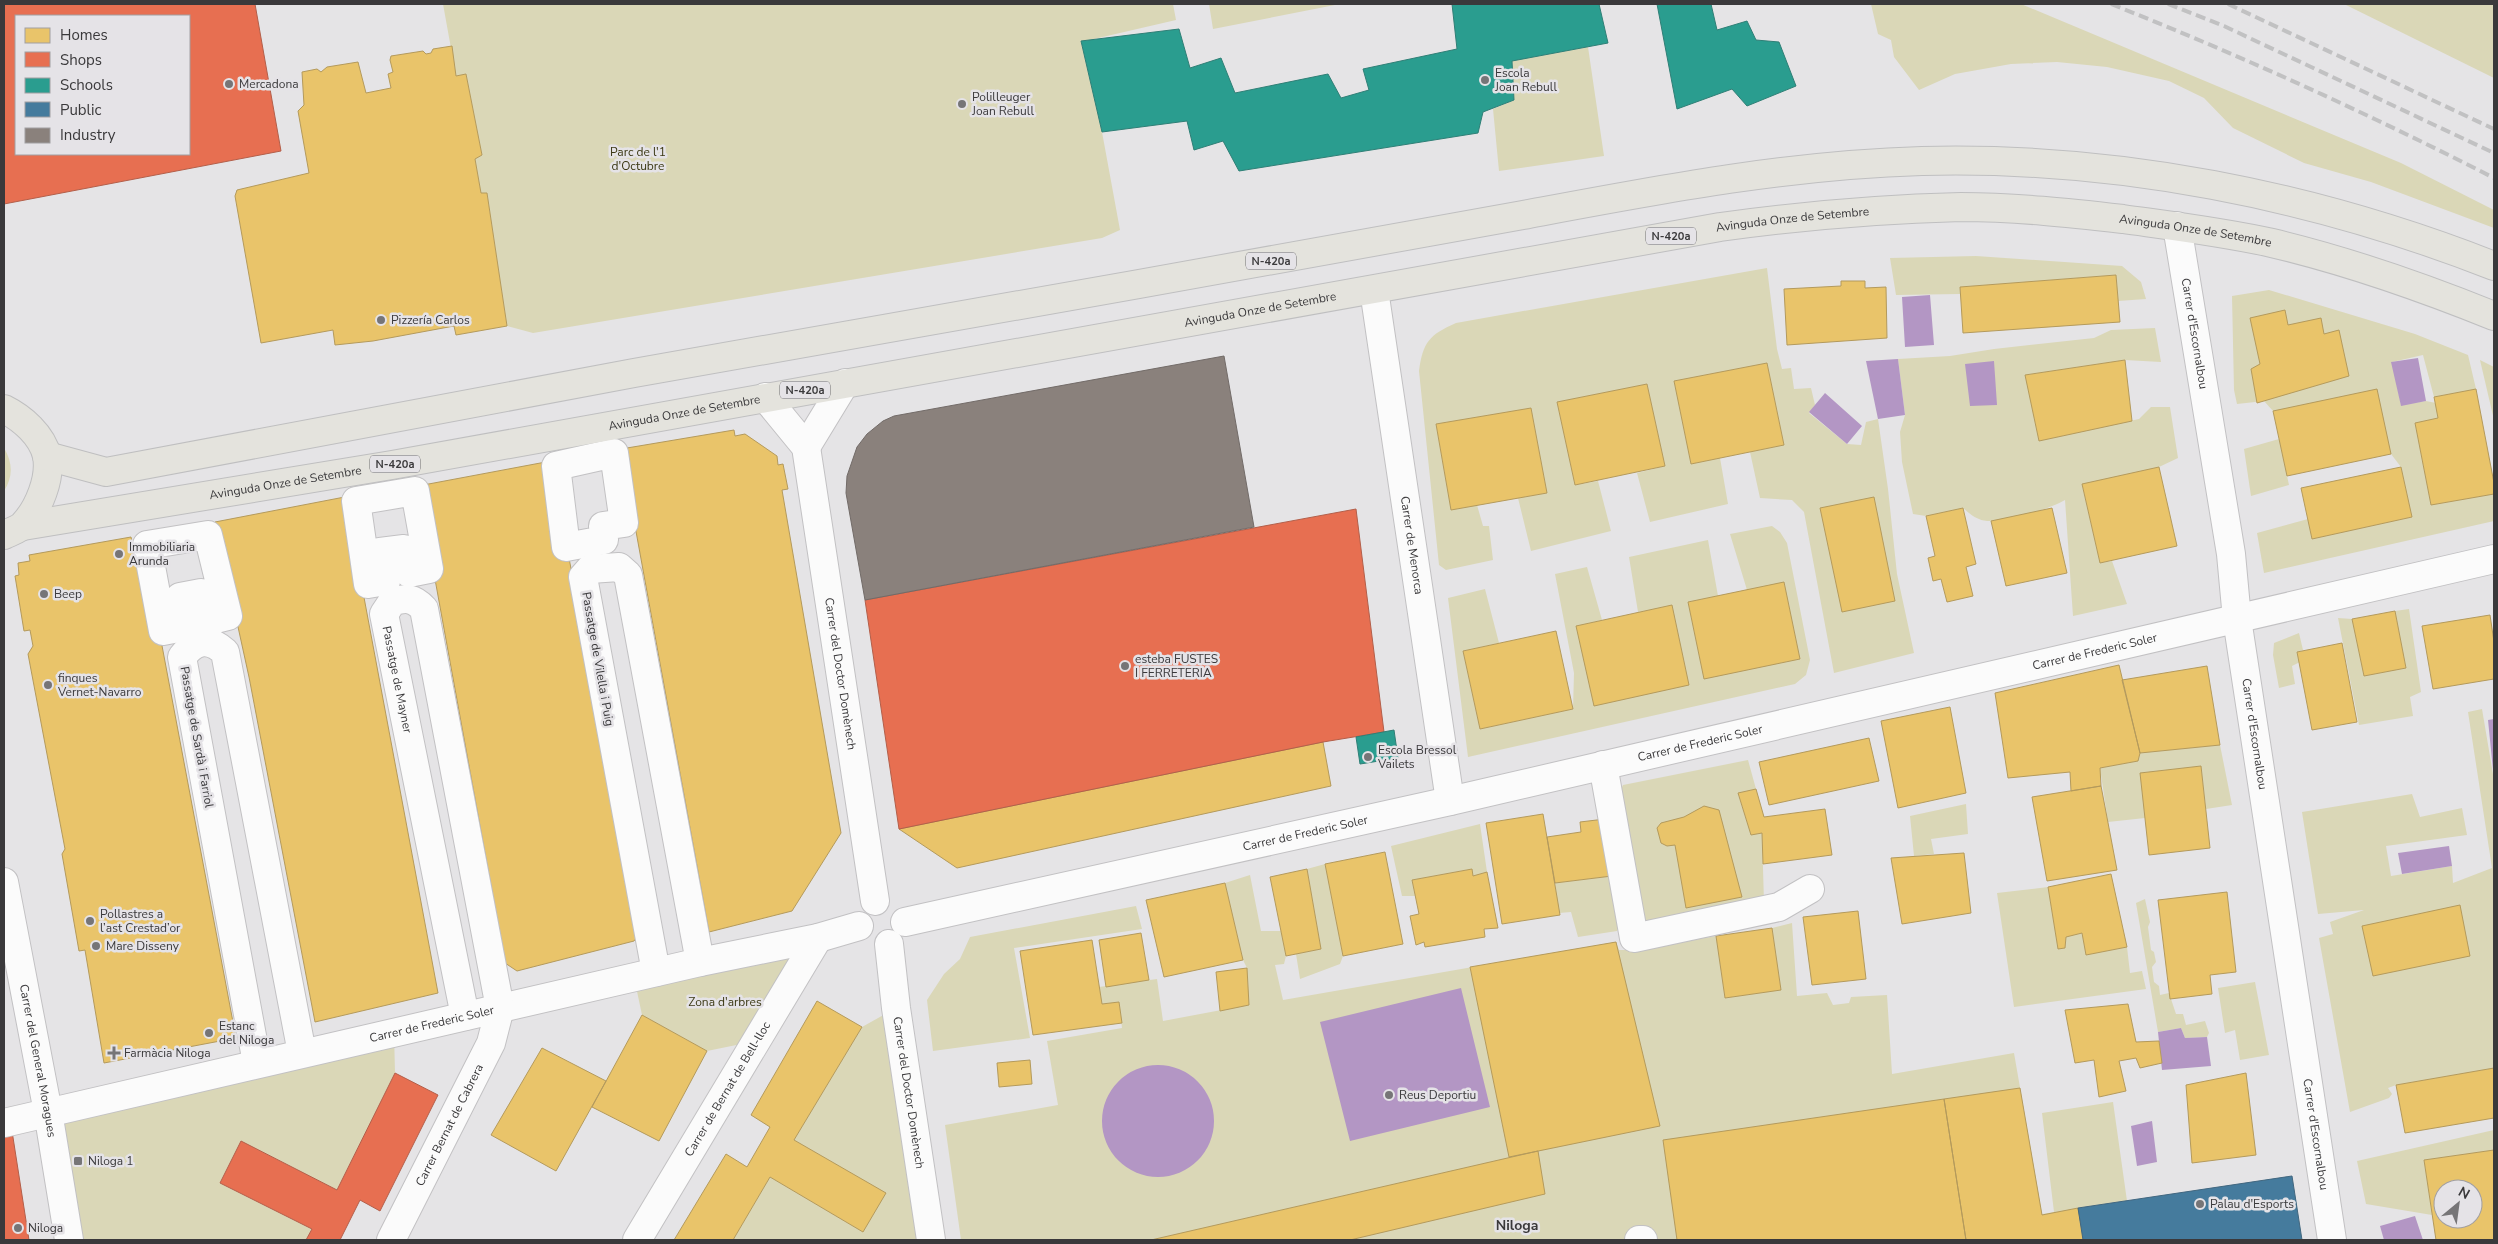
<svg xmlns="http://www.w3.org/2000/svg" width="2498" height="1244" viewBox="0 0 2498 1244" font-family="'Nunito Sans',sans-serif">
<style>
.green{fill:#dad7b7}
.water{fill:#b396c4}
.homes{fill:#e9c46a;stroke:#b49a5c;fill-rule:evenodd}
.shops{fill:#e76f51;stroke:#b35f4a;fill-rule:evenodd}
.schools{fill:#2a9d8f;stroke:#2f7f76}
.public{fill:#457b9d;stroke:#426780}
.industry{fill:#8a817c;stroke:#726b68}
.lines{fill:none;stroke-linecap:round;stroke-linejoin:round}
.minor-casing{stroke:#c2c1c3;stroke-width:30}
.major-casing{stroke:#bfbfc0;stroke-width:30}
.minor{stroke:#fbfbfb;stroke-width:28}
.major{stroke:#e4e3dd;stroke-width:28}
.rail{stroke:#c1c1c2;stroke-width:4;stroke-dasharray:10 5;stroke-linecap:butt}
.poi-dot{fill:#767577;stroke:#e5e3e7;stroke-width:2}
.labels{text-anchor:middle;stroke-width:5;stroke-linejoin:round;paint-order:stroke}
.shield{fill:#e5e3e7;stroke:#6d6c6f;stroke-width:1}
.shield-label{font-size:11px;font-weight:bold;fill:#3a393b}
.poi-label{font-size:12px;fill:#3a393b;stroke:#e5e3e7;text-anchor:start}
.park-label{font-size:12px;fill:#3b3814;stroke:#e5e3e7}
.street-label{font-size:12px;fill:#3a393b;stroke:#e5e3e7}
.neighbourhood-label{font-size:14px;font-weight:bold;fill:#3a393b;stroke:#e5e3e7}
</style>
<rect width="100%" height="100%" fill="#e5e4e6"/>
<path class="green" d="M443,4h730l3,16 -95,22 21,90 18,98 -18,8 -569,95 -26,-7 -20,-133h-6l-6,-34 7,-4 -16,-81 -10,2z
M1209,4h131l-127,25z
M1871,4h150l380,159 93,47v18l-123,-46 -67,-19 -71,-35 -29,-30 -35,-17 -62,-14 -50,-5 -46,2 -56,10 -36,16 -25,-33 -3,-17 -13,-6z
M2344,4h150v74z
M1588,47l16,109 -105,15 -6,-62 21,-9 -2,-39z
M1976,256l146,10 19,16 5,17 -28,2 -2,-26 -156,12v7l-64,1 -6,-37z
M1767,268l10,81 5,20 9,-1 3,21 17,-1 4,17 -6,8 38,31 14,1 5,-23 12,-3 10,70 9,85 17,79 -80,20 -30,-161 -12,-12 -32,-2 -10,-46 34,-7 -17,-82 -93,18 17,83 29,-6 8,46 -78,18 -13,-49 28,-7 -18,-82 -90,18 18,83 23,-4 13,50 -80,20 -13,-53 29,-5 -16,-85 -95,16 15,86 26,-5 6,21h6l4,34 -47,10 -7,-5 -20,-194c4,-29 10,-36 37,-48z
M2269,290l146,44 53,21 8,34 -42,8 -11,-42 -31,7 9,43 25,-4 10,2 2,15 -23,5 16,82 63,-11v27l-230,52 -7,-40 51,-14 4,20 100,-22 -11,-50 -10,-13 -118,-43 -9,-10 -27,3 -3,-14 -2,-94z
M2155,328l6,34 -36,-2 -99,15 13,66 100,-22 12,-12h19l8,51 -19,9 -77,18 18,78 12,-2 15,43 -54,12 -8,-116c-15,9 -70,27 -86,19 -6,-2 -11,-7 -16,-11l-37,8 -13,-2 -11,-52 -2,-30 5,-17 -7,-56 52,-3 44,-7 100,-11 17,-8z
M2480,360l14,7v53z
M2279,439l10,46 -38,11 -7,-47z
M4,448c9,15 9,29 0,43z
M1772,526l8,6 7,11 23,117 -4,15 -11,9 -327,73 -20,-159 37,-9 14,54 -36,8 17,78 93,-20 1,-36 -19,-99 32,-7 15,53 -25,6 112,59 -17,-79 -34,6 -9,-55 79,-17 10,56 -30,6 16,76 96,-19 -16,-76 -37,7 -17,-56z
M2409,609l12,83 -11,5 3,19 -54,9 -21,-107 14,1 12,57 42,-8 -11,-57z
M2299,633l4,17 -6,2 3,10 -8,4 3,18 -16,4 -6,-33 1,-12z
M2482,709l12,71v288l-98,17 -8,3 4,6 -3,4 -39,14 -31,-174 14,-4 -3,-12 34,-12 -46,4 -16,-102 110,-18 8,23 42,-9 5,27 -81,11 5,30 61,-10 1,17 39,-15 -24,-156z
M2220,745l12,60 -26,4 -5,-43 -60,7 4,45 -37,4 -8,-54 38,-7 2,-8z
M1748,760l8,29 -18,5 13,41 11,-2 2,70 -121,21 -23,-133 3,-6z
M1966,804l2,30 -37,5 3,15 -20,2 -4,-40z
M1480,824l7,48 -14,4 -2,-7 -59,11 3,16h-13l-11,-50z
M1325,864l18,92 -3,8 -40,15 -4,-25 25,-5 -14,-80z
M1250,875l11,56h20l5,25 -2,8 -9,1 8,35 333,-58 3,8h19l78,-14 9,62 56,-8 -9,-62 20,-5 5,73 30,-3 6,12 16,-2 2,-6 36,-2 5,79 122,-21 28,161 12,-2 -12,-99 71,-11 14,99 165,-25 10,64h-1341l-16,-115 113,-20 -11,-64 75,-13 -3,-26 -17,2 -3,-17 58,-8 6,42 85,-16 -1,-37 -4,-8 -18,-77z
M1612,876l7,50 -2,5 -39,6 -7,-25 -12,1 -4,-30z
M2048,887l10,62 7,-1 1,-11 16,-4 4,22 41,-8 3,26 12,-2 4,18 -132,18 -17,-114z
M2145,899l5,23 -2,5 3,23 3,2 2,10 -4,5 2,15 5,4 1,9 9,-2 7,21h7l3,11 19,-4 4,12 -2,4 -22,1 -4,-10 -23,4 -22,-129z
M1136,906l6,23 -128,19 16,90 -97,13 -6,-51 17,-26 16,-15 10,-22z
M818,938l-62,103 -49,10 -65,-36 -8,-38z
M2255,982l14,73 -29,5 -5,-30 -10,3 -7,-45z
M896,1008l35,232h-198l37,-63 93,55 22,-39 -91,-53 68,-113z
M394,1032l1,41 -58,117 -96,-48 -21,41 92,46 -6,11h-237l-21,-128z
M2494,1130v20l-70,10 8,55 -66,-11 -9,-43z"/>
<path class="water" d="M1930,295l4,50 -29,2 -3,-50z
M2418,358l8,43 -25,5 -10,-44z
M1898,359l7,56 -27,4 -12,-58z
M1994,361l3,44 -27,1 -5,-42z
M1825,393l37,33 -15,18 -38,-32z
M2494,719v61l-6,-60z
M2449,846l3,20 -50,8 -4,-21z
M1461,988l29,119 -140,34 -30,-119z
M2181,1028l4,10 22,-1 4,29 -49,4 -4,-38z
M1102 1121a56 56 0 1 1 112 0a56 56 0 1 1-112 0Z
M2152,1121l5,41 -20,4 -6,-40z
M2415,1216l8,24h-39l-4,-14z"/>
<path class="homes" d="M452,46l4,30 10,-2 16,81 -7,4 6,34h6l20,133 -51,9 -2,-9 -81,15 -38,4 -2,-15 -72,13 -26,-147 2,-6 72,-17 -11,-62 6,-6 -2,-33 15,-3 4,3 6,-5 31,-5 8,31 25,-5 -3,-14 5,-2 -3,-12 1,-4 32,-5 3,3 5,-1 2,-4z
M2116,275l4,47 -157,11 -3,-46z
M1841,281h24v7l21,-1 1,51 -100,7 -3,-56 57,-3z
M2285,310l3,15 33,-7 3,16 15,-4 10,46 -92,27 -6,-34 9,-5 -10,-46z
M2125,360l7,61 -93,20 -14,-66z
M1767,363l17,82 -93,19 -17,-83z
M1647,384l18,82 -90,19 -18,-83z
M2377,389l14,65 -104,22 -14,-65z
M2476,389l18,94v11l-63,11 -16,-82 23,-5 -4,-21z
M1531,408l16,85 -96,17 -15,-86z
M734,430l1,6 10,-2 32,22 1,9 5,-1 5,25 -6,1 59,343 -49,78 -83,21 -88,-483z
M551,461l4,94 13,-2 73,379 -7,9 -117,30 -12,-8 -87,-477z
M2159,467l18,79 -77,17 -18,-79z
M2401,467l11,50 -100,22 -11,-51z
M355,495l2,65 81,433 -123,29 -66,-345 -34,-155z
M1874,497l21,104 -53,11 -22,-104z
M1963,508l13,56 -10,3 7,29 -26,6 -6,-23 -8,2 -5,-23 7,-2 -9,-40z
M2052,508l15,65 -61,13 -15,-65z
M131,537l2,9 10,-1 93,493 -132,25 -19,-113 -6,1 -17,-97 3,-5 -37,-195 5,-8 -3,-16 -6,1 -9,-55 4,-1 -1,-12 12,-2 -1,-6z
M1784,582l16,77 -96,20 -16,-77z
M1672,605l17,80 -95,21 -18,-80z
M2395,611l11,57 -42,8 -12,-57z
M2490,615l4,27v37l-61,10 -11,-63z
M1556,631l17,78 -93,20 -17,-78z
M2342,643l15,79 -45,8 -15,-78z
M2119,665l21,88 -2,8 -38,7 1,18 -30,5 -1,-19 -62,6 -13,-85z
M2207,666l13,79 -80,8 -18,-73z
M1950,707l16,86 -68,15 -17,-87z
M1869,738l10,43 -110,24 -10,-43z
M1323,742l8,44 -374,82 -58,-39z
M2201,766l9,82 -61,7 -9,-82z
M2101,786l16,84 -70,11 -15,-84z
M1756,789l8,28 61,-8 7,46 -69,9 -1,-31 -11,2 -13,-42z
M1704,806l15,4 23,87 -56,11 -11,-63 -8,1 -6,-3 -4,-15 4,-5 23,-6z
M1543,814l17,101 -58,9 -16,-101z
M1605,819l7,57 -57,7 -8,-46 34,-5 -1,-10z
M1385,852l18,92 -60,12 -18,-92z
M1964,853l7,60 -69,11 -11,-66z
M1307,869l14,80 -35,7 -16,-79z
M1472,869l1,7 14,-4 11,56 -14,1 1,8 -60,10 -1,-5 -8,3 -6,-29 9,-2 -7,-34z
M2111,874l16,73 -41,8 -4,-22 -16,4 -1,11 -7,1 -10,-62z
M1225,883l18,77 -79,17 -18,-77z
M2227,892l9,80 -26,3 2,19 -42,5 -12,-99z
M2460,905l10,51 -97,20 -11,-50z
M1858,911l8,68 -54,6 -9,-68z
M1772,928l9,62 -56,8 -9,-62z
M1141,933l8,47 -43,7 -7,-47z
M1092,940l10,64 17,-2 3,21 -89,12 -13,-84z
M1616,942l44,184 -151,31 -39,-190z
M1247,968l2,37 -29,6 -4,-39z
M817,1001l45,26 -68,113 92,53 -23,39 -93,-55 -37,63h-59l52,-86 21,13 23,-40 -19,-12z
M2128,1004l8,38 23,-1 3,22 -22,5 -4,-10 -17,3 7,30 -27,6 -5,-37 -19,3 -10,-53z
M642,1015l65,36 -48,90 -67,-34z
M542,1048l64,33 -50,90 -65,-36z
M1030,1060l2,24 -33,3 -2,-24z
M2494,1068v50l-89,15 -9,-48z
M2246,1073l10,82 -64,8 -6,-78z
M2020,1088l22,127 36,-7 6,32h-118l-22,-141z
M1944,1099l22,141h-289l-14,-100z
M2494,1150v90h-58l-12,-80zM2443,1189h30v30h-30z
M1538,1151l7,43 -195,46h-199z"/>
<path class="shops" d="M4,4h251l26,147 -277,53zM16,16h173v138h-173z
M1356,509l28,223 -61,10 -424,87 -34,-229z
M395,1073l43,22 -58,116 -20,-11 -20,40h-34l6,-11 -92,-46 21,-42 96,49z
M12,1131l17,109h-25v-107z"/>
<path class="schools" d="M1452,4h147l9,39 -96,18 2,39 -31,12 -5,21 -239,38 -16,-30 -29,9 -7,-29 -85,11 -21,-91 98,-12 11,39 31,-10 14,35 93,-19 13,24 28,-8 -6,-21 94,-20z
M1657,4h54l6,26 30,-9 9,19 23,2 17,44 -49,20 -15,-17 -55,20z
M1394,730l4,28 -38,6 -4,-27z"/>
<path class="public" d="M2292,1176l10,64h-219l-5,-32z"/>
<path class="industry" d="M1224,356l30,171 -389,73 -19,-107 1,-17 10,-29 10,-13 16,-13 11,-5z"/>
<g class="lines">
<defs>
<g id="minor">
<path id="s1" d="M2177,226l54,328 6,65 95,621"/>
<path id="s2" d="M1374,290l76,511"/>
<path id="s3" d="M765,397l41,50 69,454"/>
<path d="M806,447l39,-64"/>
<path d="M614,453l10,70 -21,3 1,14 -38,7 -10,-81z"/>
<path d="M415,491l14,78 -20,4 -5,-24 -24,3 6,29 -18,3 -12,-83z"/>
<path d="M208,535l20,81 -20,5 -7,-28 -21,4 4,30 -21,4 -16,-86z"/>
<path d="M1603,765l31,173 145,-31 31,-18"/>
<path id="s4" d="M4,882l44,230 21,128"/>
<path id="s5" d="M905,922l545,-121 1044,-242"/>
<path id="s6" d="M889,944l7,64 35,232"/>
<path d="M656,972l-73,-395 7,-8 29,-2 9,8 72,387"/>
<path d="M257,1063l-75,-406c13,-17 26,-20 43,-5l77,401"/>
<path id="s7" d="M4,1123l696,-161 118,-24 41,-12"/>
<path id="s8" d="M391,1240l100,-197 9,-35 -76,-399c-10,-11 -18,-12 -32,-7l-8,12 81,402"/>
<path id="s9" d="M637,1240l181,-302"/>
<path d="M1639,1240h4"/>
</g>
<g id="major">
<path d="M4,409c18,9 38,26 43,47 4,22 -8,52 -23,68 -4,5 -14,8 -20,11"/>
<path d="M47,456l59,16c176,-32 352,-67 528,-99 168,-30 337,-59 505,-89 128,-22 256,-45 384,-69 134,-25 262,-50 399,-54 195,-5 391,34 572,105"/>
<path id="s10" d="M23,526l369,-61 1328,-238c80,-11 160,-18 241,-20 54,0 109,6 162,12 50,7 100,13 149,24 76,18 150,44 222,73"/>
</g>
</defs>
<use href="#minor" class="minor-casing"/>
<use href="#major" class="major-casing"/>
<use href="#minor" class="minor"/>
<use href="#major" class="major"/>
<path class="rail" d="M2111,4c131,52 258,110 383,174
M2168,4l56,22 270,127
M2228,4l266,125"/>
</g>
<g class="poi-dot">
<circle cx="1485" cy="80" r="5"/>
<circle cx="229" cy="84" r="5"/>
<circle cx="962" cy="104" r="5"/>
<circle cx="381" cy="320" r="5"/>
<circle cx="119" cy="554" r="5"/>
<circle cx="44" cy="594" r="5"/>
<circle cx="1125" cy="666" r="5"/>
<circle cx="48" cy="685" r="5"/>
<circle cx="1368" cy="757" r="5"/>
<circle cx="90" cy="921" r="5"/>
<circle cx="96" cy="946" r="5"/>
<circle cx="209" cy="1033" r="5"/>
<path d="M111.5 1045.5h5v5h5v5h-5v5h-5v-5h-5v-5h5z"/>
<circle cx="1389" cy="1095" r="5"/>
<rect x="73" y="1156" width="10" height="10" rx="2.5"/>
<circle cx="2200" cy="1204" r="5"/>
<circle cx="18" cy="1228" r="5"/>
</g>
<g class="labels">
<g class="shield">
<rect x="1646" y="227.5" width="50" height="17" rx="4"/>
<rect x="1246" y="252.5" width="50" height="17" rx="4"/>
<rect x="780" y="381.5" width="50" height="17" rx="4"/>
<rect x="370" y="455.5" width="50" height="17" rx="4"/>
</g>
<g class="shield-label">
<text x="1671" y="240">N-420a</text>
<text x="1271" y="265">N-420a</text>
<text x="805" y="394">N-420a</text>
<text x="395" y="468">N-420a</text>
</g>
<g class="poi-label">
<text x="1495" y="77">Escola<tspan x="1495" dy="14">Joan Rebull</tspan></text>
<text x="239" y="88">Mercadona</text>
<text x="972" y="101">Polilleuger<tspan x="972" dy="14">Joan Rebull</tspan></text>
<text x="391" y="324">Pizzería Carlos</text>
<text x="129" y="551">Immobiliaria<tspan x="129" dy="14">Arunda</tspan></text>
<text x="54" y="598">Beep</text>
<text x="1135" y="663">esteba FUSTES<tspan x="1135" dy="14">I FERRETERIA</tspan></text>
<text x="58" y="682">finques<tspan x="58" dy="14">Vernet-Navarro</tspan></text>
<text x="1378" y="754">Escola Bressol<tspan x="1378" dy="14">Vailets</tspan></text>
<text x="100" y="918">Pollastres a<tspan x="100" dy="14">l’ast Crestad’or</tspan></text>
<text x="106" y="950">Mare Disseny</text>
<text x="219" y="1030">Estanc<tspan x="219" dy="14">del Niloga</tspan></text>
<text x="124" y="1057">Farmàcia Niloga</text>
<text x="1399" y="1099">Reus Deportiu</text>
<text x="88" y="1165">Niloga 1</text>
<text x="2210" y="1208">Palau d'Esports</text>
<text x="28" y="1232">Niloga</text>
</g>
<g class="park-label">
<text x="638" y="156">Parc de l'1<tspan x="638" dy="14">d'Octubre</tspan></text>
<text x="725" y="1006">Zona d'arbres</text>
</g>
<g class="street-label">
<text dy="4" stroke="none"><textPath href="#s10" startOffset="1796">Avinguda Onze de Setembre</textPath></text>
<text dy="4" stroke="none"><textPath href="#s10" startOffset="2201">Avinguda Onze de Setembre</textPath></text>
<text dy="4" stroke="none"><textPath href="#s10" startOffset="1256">Avinguda Onze de Setembre</textPath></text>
<text dy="4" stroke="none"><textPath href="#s1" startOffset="109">Carrer d'Escornalbou</textPath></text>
<text dy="4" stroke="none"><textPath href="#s10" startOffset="671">Avinguda Onze de Setembre</textPath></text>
<text dy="4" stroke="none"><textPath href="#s10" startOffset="266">Avinguda Onze de Setembre</textPath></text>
<text dy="4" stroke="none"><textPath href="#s2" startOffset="258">Carrer de Menorca</textPath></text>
<text dy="4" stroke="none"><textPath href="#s5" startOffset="1220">Carrer de Frederic Soler</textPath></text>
<text transform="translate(598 659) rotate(80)" y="4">Passatge de Vilella i Puig</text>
<text dy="4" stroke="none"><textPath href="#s3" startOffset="294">Carrer del Doctor Domènech</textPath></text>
<text dy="4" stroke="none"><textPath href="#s8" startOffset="780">Passatge de Mayner</textPath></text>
<text dy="4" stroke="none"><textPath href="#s1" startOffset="514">Carrer d'Escornalbou</textPath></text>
<text transform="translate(197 737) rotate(80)" y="4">Passatge de Sardà i Farriol</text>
<text dy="4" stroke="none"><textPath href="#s5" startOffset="815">Carrer de Frederic Soler</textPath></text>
<text dy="4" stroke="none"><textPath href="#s5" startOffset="410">Carrer de Frederic Soler</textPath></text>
<text dy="4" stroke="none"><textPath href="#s7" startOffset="439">Carrer de Frederic Soler</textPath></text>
<text dy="4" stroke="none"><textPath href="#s4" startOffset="182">Carrer del General Moragues</textPath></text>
<text dy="4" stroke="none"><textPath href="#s9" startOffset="176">Carrer de Bernat de Bell-lloc</textPath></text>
<text dy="4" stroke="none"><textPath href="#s6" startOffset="150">Carrer del Doctor Domènech</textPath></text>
<text dy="4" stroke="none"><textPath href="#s8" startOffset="129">Carrer Bernat de Cabrera</textPath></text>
<text dy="4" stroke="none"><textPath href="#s1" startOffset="919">Carrer d'Escornalbou</textPath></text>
</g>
<g class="neighbourhood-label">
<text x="1517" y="1230">Niloga</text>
</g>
</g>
<rect width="2498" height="1244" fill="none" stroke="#3a393b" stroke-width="10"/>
<rect x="15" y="15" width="175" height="140" fill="#e5e3e7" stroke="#a19fa2"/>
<rect x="25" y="28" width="25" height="15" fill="#e9c46a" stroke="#a19fa2"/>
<text x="60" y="40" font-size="15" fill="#3a393b">Homes</text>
<rect x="25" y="52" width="25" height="15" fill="#e76f51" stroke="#a19fa2"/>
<text x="60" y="65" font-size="15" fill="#3a393b">Shops</text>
<rect x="25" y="78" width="25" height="15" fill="#2a9d8f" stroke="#a19fa2"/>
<text x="60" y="90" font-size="15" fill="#3a393b">Schools</text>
<rect x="25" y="102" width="25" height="15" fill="#457b9d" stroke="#a19fa2"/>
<text x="60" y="115" font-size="15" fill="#3a393b">Public</text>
<rect x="25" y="128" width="25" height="15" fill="#8a817c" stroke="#a19fa2"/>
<text x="60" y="140" font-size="15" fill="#3a393b">Industry</text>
<g transform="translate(2458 1204) rotate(29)"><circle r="24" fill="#e5e3e7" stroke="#a19fa2"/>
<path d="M0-4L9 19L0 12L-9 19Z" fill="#767577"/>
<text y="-8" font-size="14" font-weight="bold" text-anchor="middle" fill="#3a393b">N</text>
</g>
</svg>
